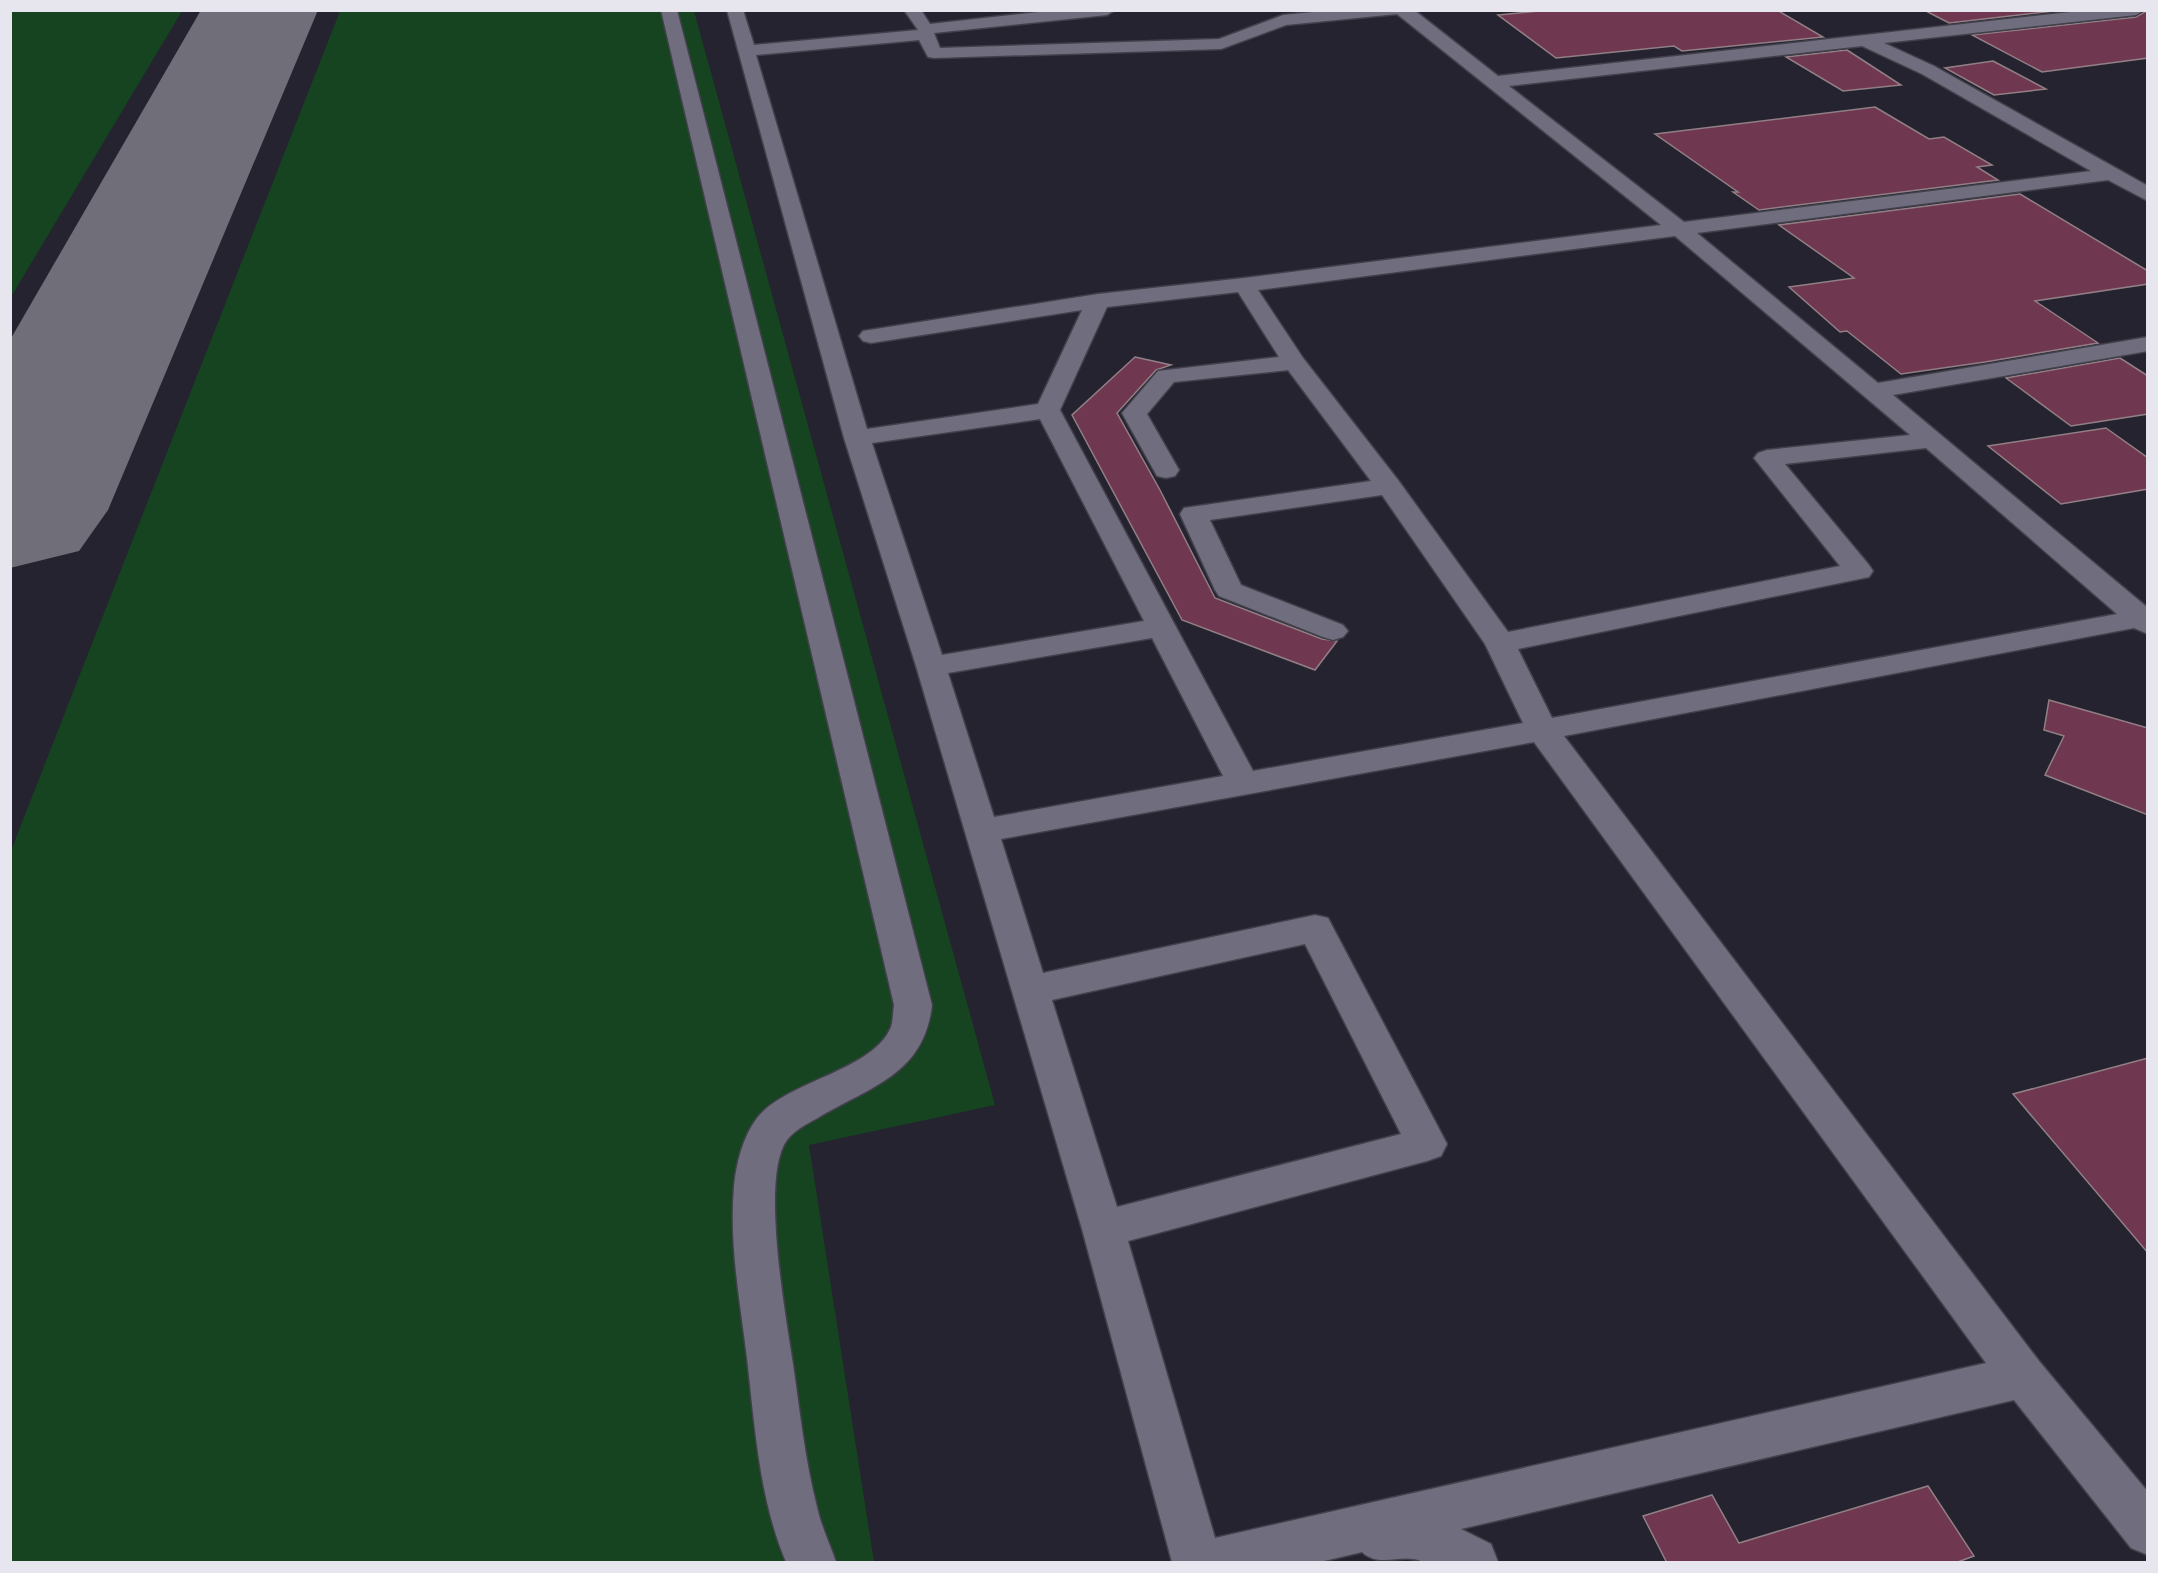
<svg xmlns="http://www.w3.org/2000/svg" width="2158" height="1573" viewBox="0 0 2158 1573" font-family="Arial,sans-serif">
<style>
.green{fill:#164420}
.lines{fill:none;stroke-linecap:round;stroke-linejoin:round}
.runway{fill:#706e79;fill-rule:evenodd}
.building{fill:#703850;stroke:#917f85;stroke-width:1.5}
.minor-casing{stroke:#42404b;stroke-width:3}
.minor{fill:#706e7e;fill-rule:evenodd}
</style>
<rect width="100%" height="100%" fill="#24232f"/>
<path class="green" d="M11,10l171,1 -171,286 -1,-286z
M340,11h324l234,1000 -14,33 -28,22 -97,51 24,428 8,17h-780l-1,-709z
M672,11h22l301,1094 -186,40 65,417h-47l-23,-58 -20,-109 -13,-224 17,-34 130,-96z"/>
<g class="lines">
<path class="runway" d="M201,10h117l-210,500 -29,41 -69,17v-228z"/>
</g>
<path class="building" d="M1549,10h228l46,27 -141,14 -8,-5 -118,12 -58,-43z
M1924,10h139l-114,13z
M2148,10v48l-106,14 -70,-37 164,-18z
M1847,50l54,35 -58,6 -57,-34z
M1993,61l53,28 -52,6 -49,-27z
M1875,107l54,32 15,-2 48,28 -15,2 21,13 -239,30 -26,-18h5l-83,-58z
M2020,194l128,77v13l-113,17 63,42 -113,19 -84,12 -54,-43 -7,1 -51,-45 65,-9 -75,-53z
M1135,357l36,8 -15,5 -39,43 43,77 55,108 107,41 15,2 -22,29 -133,-50 -110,-205z
M2120,358l28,18v38l-77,12 -65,-48z
M2106,428l42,30v31l-87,15 -73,-58z
M2049,700l99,28v87l-103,-40 19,-39 -20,-6z
M2148,1058v195l-135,-159z
M1928,1486l46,70 -19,7h-288l-24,-47 69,-21 27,48z"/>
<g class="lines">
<defs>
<path id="minor" d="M661,10h16l255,995c-8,71 -64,82 -116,114 -10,5 -22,12 -29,21 -27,37 -1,177 6,224 7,48 12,96 24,143 4,19 13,37 19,55h-50c-27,-64 -31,-135 -39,-204 -7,-57 -18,-114 -13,-172 2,-22 9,-50 23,-68 29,-37 116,-47 134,-91 2,-6 2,-15 3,-22z
M727,10h16l11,35 164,-15 -14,-20h17l9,14 126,-14h59l-8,5 -173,18 6,15 279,-9 64,-24 50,-5h81l84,66 590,-66h56l-8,5 -252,28 50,23 214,120v15l-40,-21 -411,53 181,150 270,-46v14l-255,44 255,213v26l-14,-6 -570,108 475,625 109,131v63l-17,-7 -117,-148 -553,129 30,15 7,18h-75c-20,-10 -43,7 -61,-10l-42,10h-148l-90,-333 -166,-563 -72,-228zM1397,14l264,211 -417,53 -146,16 -235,37 -4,5 4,5 8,2 211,-33 -44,94 -171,25 -111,-374 163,-15 9,17 6,1 287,-9 65,-24zM1862,46l60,28 169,97 -407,51 -175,-136zM1675,236l235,199 -143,15 -9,3 -4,5 86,108 -332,66 -110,-152 -95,-122 -45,-68zM1238,292l41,65 -121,14 -36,42 35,63 9,2 9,-2 4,-6 -32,-56 27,-32 114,-12 83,111 -187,27 -4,6 35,76 4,6 104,41 10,3 10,-3 5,-6 -5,-6 -102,-40 -31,-65 172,-25 103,149 38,79 -270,48 -193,-361 47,-103zM1040,419l104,202 -202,34 -70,-212zM1926,448l191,166 -565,104 -34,-69 351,-72 4,-6 -4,-6 -84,-101zM1152,638l71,138 -229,41 -46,-144zM1534,742l452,621 -771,175 -87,-297 299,-80 14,-5 6,-12 -119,-226 -13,-3 -272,58 -42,-134zM1305,944l96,190 -284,73 -65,-207z"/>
</defs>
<use href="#minor" class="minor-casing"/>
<use href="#minor" class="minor"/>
</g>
<rect width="2158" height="1573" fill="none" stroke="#e7e6ee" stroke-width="24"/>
</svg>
